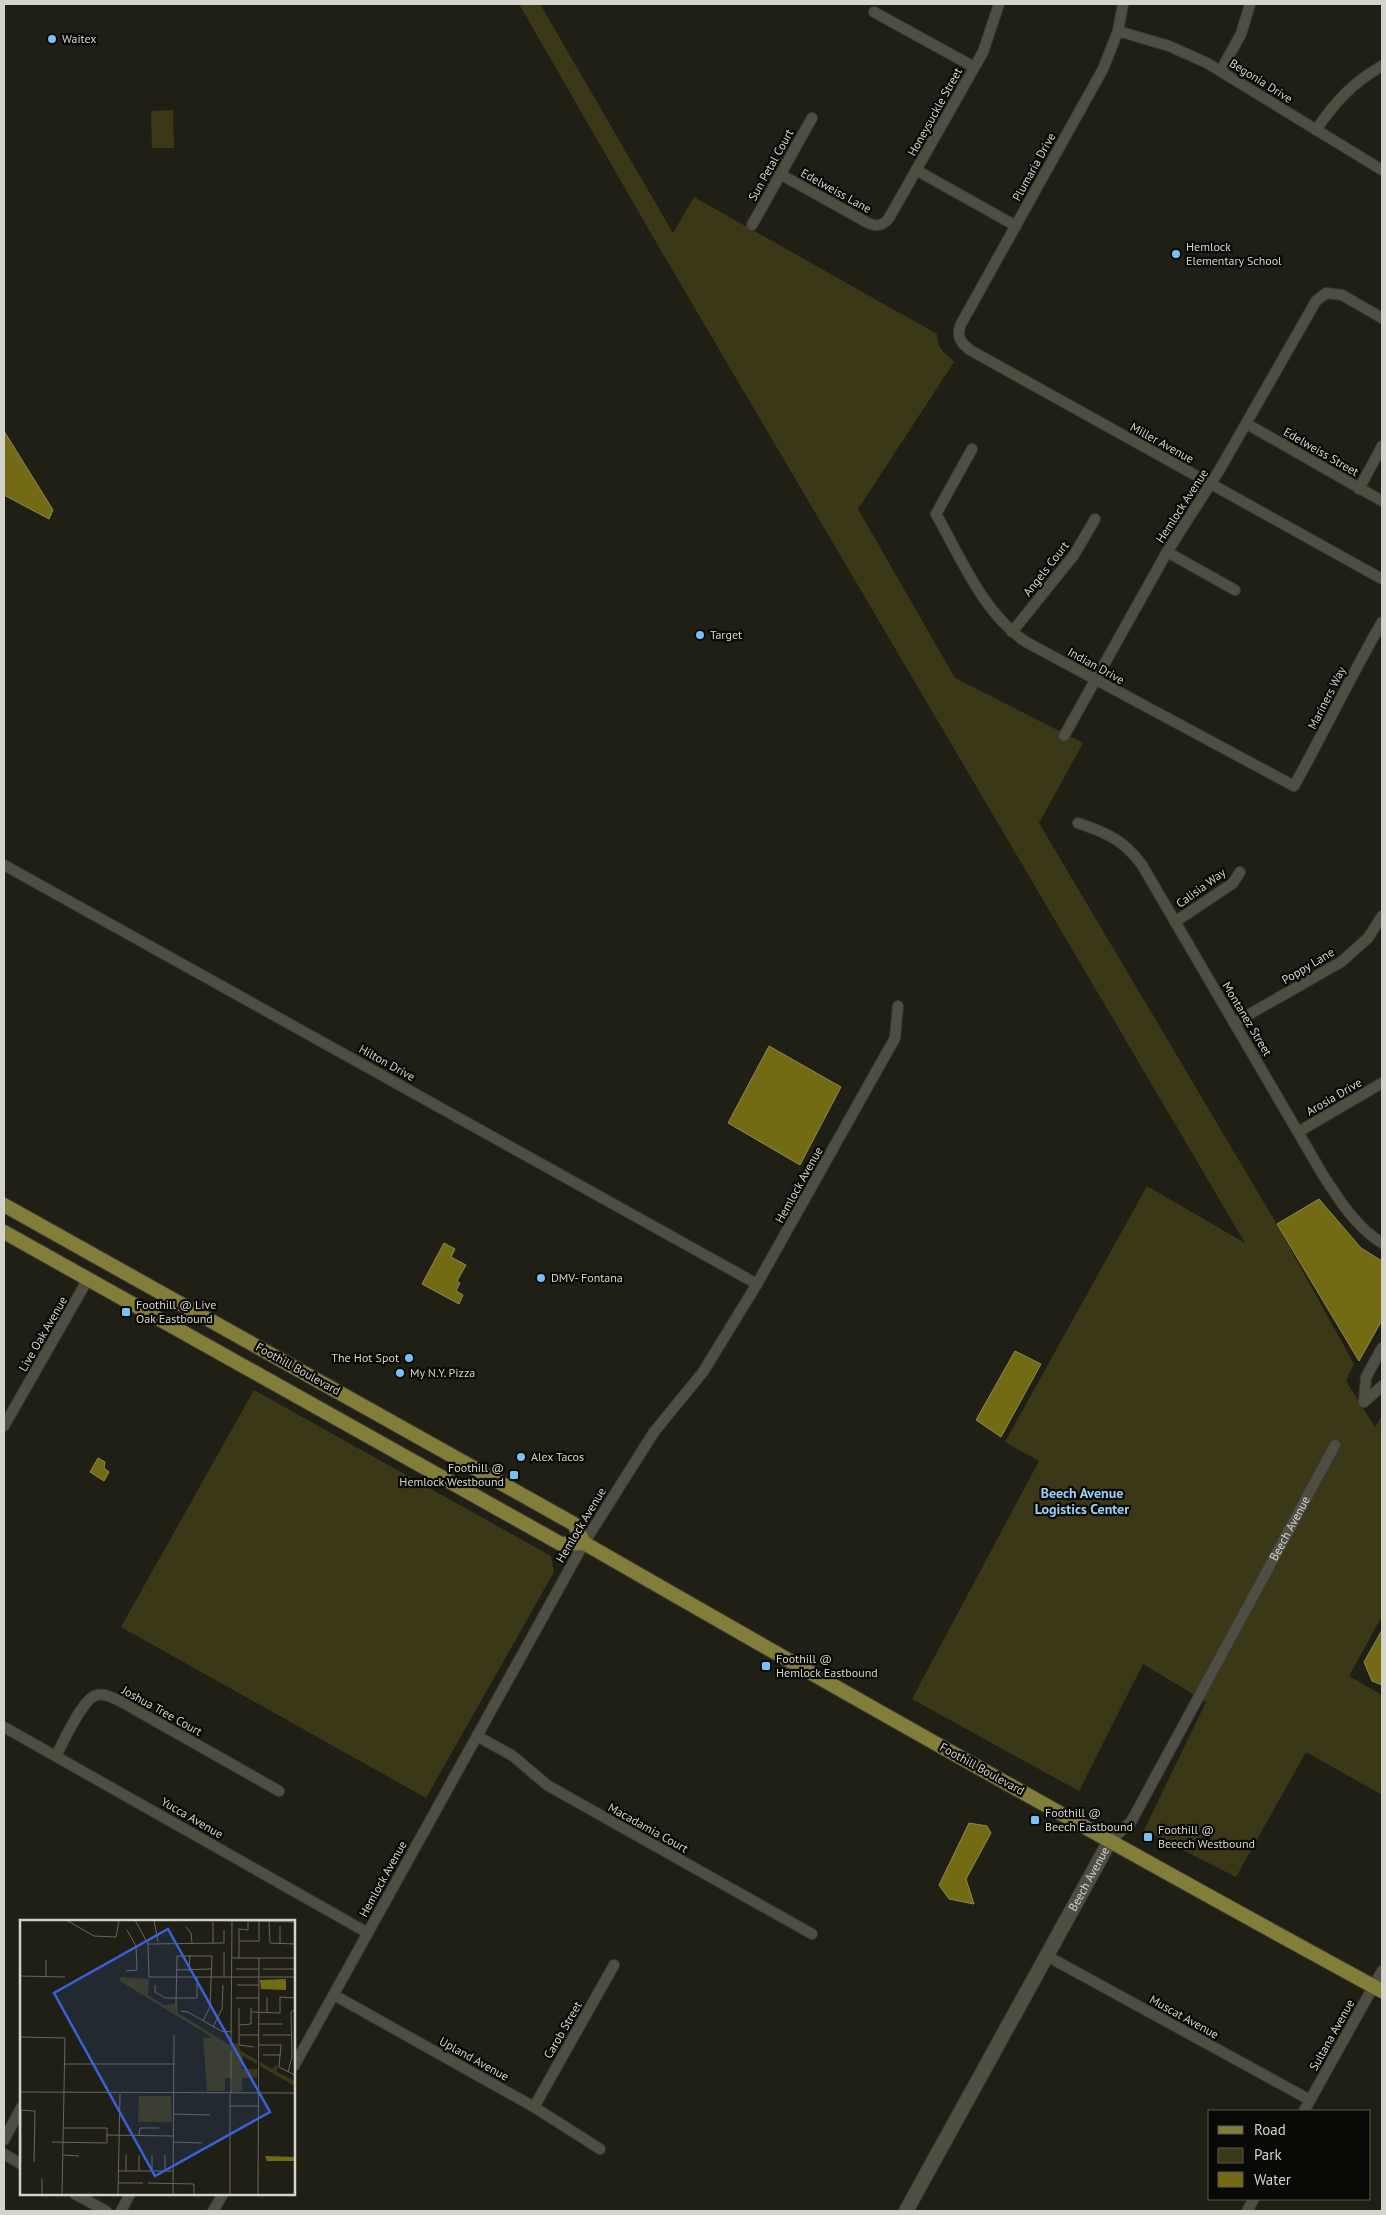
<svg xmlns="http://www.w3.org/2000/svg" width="1386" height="2215" viewBox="0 0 1386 2215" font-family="'PT Sans',sans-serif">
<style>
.green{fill:#3b3817}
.water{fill:#726b13;stroke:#8f8a4b}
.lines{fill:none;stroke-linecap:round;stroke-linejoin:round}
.minor-casing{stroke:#3a3a33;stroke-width:12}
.secondary-casing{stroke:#3a3a33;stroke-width:16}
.primary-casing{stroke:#3a3a33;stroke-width:16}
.minor{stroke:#4f4e43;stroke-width:10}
.secondary{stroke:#4f4e43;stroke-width:14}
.primary{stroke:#837d3a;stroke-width:14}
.poi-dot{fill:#79bff8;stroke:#090905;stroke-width:2}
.labels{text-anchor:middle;stroke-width:4.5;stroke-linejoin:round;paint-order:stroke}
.poi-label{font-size:12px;fill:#d4d4cd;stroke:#090905;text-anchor:start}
.street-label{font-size:12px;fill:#d4d4cd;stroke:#090905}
.neighbourhood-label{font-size:14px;font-weight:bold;fill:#9bcef9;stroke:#090905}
.inset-road{fill:none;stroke:#68675f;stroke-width:1}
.view{fill:#3862d6;fill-opacity:0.15;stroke:#3862d6;stroke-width:2.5}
.inset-edge{fill:none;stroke:#d4d4cd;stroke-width:2.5}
</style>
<rect width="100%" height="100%" fill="#201f15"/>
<path class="green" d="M519,4h21l133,229 21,-36 243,137c-1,14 8,19 17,28l-96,147 97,169 128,65 -44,80 236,398 79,143 -8,17 29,46 7,-12v201l-33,60 33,19v100l-76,-43 -70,125 -92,-47 62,-128 -63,-38 -64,127 -167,-92 127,-238 -34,-19 142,-256 98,57 -585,-994z
M173,110l1,38h-22l-1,-37z
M254,1390l297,166 3,16 -128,226 -305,-171z"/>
<path class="water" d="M4,431l49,79 -4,9 -45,-24z
M769,1046l72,41 -41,78 -72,-42z
M1319,1199l42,49 21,13v59l-23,41 -82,-137z
M444,1243l11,6 -4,8 15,8 -9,16 3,2 -4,8 7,4 -4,9 -37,-20z
M1015,1351l26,13 -40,73 -25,-17z
M98,1458l7,4 -1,6 5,4 -5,9 -14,-9z
M1382,1630v55l-10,-4 -8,-19z
M969,1823l18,3 4,7 -25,46 8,25 -25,-5 -10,-14z"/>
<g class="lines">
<defs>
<g id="minor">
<path d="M1123,4l-5,27 -15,38 -142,255c-5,12 -1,18 9,26l412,229"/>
<path d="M874,12l100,55"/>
<path d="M1118,31l51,15 38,17 175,107"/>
<path d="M1221,70l20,-36 9,-30"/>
<path d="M1316,130c19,-28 36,-47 66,-64"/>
<path d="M916,170l100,56"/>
<path d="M780,174l88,49c9,4 15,3 21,-5l94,-166 16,-48"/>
<path d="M752,225l60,-107"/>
<path d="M1247,424l135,77"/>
<path d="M972,449l-36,65c25,44 47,99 90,128l268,144c30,-54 57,-110 88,-164"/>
<path d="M1359,489l23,-43"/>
<path d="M1167,552l68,38"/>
<path d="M1012,632l62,-77 21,-36"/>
<path d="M1064,736l103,-184 53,-83 96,-168 10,-8 16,2 40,23"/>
<path d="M1078,823c29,10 46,17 64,42l181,310c16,25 34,53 59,68"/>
<path d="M4,865l753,419"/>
<path d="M1175,922l58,-39 7,-11"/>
<path d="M1234,1023l107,-61 27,-24 14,-22"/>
<path d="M1298,1132l84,-49"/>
<path d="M1364,1402l2,-25 16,-29"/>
<path d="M1364,1402l18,-16"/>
<path d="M4,1426l84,-147"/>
<path d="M4,1727l364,206"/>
<path d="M477,1736l36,20 34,29 265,149"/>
<path d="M56,1756c7,-14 25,-53 38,-60 9,-4 17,1 26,5l159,90"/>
<path id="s1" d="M1110,1841l21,-19 204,-377"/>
<path d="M1047,1956l263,144"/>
<path d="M334,1995l200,112 66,42"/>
<path d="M294,2066l290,-523 70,-111 49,-60 54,-88 138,-246 3,-32"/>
<path d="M534,2107l80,-142"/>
<path d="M1304,2111l78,-140"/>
<path d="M4,2140l17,-32"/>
<path d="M4,2154l17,10"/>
<path d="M75,2194l31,17"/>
<path d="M121,2211l9,-17"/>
<path d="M213,2211l10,-17"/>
<path d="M1247,2211l7,-12"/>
</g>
<g id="secondary">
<path id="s2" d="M906,2211l204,-370"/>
</g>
<path id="primary" d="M4,1205l570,319 10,19c264,152 530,302 798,448
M4,1232l557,312 23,-1"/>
</defs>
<use href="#minor" class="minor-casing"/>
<use href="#secondary" class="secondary-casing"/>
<use href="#primary" class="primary-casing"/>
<use href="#minor" class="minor"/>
<use href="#secondary" class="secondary"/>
<use href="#primary" class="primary"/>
</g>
<g class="poi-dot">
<circle cx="52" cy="39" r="5"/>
<circle cx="1176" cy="254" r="5"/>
<circle cx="700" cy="635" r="5"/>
<circle cx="541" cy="1278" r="5"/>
<rect x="121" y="1307" width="10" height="10" rx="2.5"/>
<circle cx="409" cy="1358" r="5"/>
<circle cx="400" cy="1373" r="5"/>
<circle cx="521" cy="1457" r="5"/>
<rect x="509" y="1470" width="10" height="10" rx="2.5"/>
<rect x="761" y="1661" width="10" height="10" rx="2.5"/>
<rect x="1030" y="1815" width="10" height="10" rx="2.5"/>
<rect x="1143" y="1832" width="10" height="10" rx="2.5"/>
</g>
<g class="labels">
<g class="poi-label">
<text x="62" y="43">Waitex</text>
<text x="1186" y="251">Hemlock<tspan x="1186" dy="14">Elementary School</tspan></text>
<text x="710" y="639">Target</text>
<text x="551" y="1282">DMV- Fontana</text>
<text x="136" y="1309">Foothill @ Live<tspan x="136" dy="14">Oak Eastbound</tspan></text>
<text x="399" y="1362" text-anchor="end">The Hot Spot</text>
<text x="410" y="1377">My N.Y. Pizza</text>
<text x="531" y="1461">Alex Tacos</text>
<text x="504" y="1472" text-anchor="end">Foothill @<tspan x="504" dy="14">Hemlock Westbound</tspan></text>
<text x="776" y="1663">Foothill @<tspan x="776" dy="14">Hemlock Eastbound</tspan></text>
<text x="1045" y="1817">Foothill @<tspan x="1045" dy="14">Beech Eastbound</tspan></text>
<text x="1158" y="1834">Foothill @<tspan x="1158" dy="14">Beeech Westbound</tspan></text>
</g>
<g class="street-label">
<text transform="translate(1261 81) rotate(32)" y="4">Begonia Drive</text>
<text transform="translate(935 112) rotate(-61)" y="4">Honeysuckle Street</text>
<text transform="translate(771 165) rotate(-61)" y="4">Sun Petal Court</text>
<text transform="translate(1034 167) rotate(-61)" y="4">Plumaria Drive</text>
<text transform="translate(836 191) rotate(29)" y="4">Edelweiss Lane</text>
<text transform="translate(1162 443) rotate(29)" y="4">Miller Avenue</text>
<text transform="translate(1321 452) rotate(30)" y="4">Edelweiss Street</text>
<text transform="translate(1182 506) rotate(-57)" y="4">Hemlock Avenue</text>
<text transform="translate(1046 569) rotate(-52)" y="4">Angels Court</text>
<text transform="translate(1096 666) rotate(29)" y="4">Indian Drive</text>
<text transform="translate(1327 698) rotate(-63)" y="4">Mariners Way</text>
<text transform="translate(1201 888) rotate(-36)" y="4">Calisia Way</text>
<text transform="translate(1308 966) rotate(-31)" y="4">Poppy Lane</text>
<text transform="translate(1247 1019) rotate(59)" y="4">Montanez Street</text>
<text transform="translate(387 1063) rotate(29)" y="4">Hilton Drive</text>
<text transform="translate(1334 1097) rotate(-30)" y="4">Arosia Drive</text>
<text transform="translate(799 1185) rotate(-61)" y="4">Hemlock Avenue</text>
<text transform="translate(43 1334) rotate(-60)" y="4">Live Oak Avenue</text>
<text transform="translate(298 1369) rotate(29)" y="4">Foothill Boulevard</text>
<text transform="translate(581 1525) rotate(-59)" y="4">Hemlock Avenue</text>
<text dy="4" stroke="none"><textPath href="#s1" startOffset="362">Beech Avenue</textPath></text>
<text transform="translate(162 1711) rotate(29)" y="4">Joshua Tree Court</text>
<text transform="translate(982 1769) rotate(29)" y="4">Foothill Boulevard</text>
<text transform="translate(192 1818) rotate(30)" y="4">Yucca Avenue</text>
<text transform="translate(648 1828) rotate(29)" y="4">Macadamia Court</text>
<text transform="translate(383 1879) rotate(-61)" y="4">Hemlock Avenue</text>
<text dy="4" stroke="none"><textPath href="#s2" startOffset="379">Beech Avenue</textPath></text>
<text transform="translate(1184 2017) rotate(29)" y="4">Muscat Avenue</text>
<text transform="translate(563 2030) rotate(-60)" y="4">Carob Street</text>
<text transform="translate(1332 2035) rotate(-61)" y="4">Sultana Avenue</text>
<text transform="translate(474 2059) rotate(29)" y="4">Upland Avenue</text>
</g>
<g class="neighbourhood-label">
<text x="1082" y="1498">Beech Avenue<tspan x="1082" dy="16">Logistics Center</tspan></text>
</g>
</g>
<g transform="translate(20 1920)">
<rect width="275" height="275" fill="#201f15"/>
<path d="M0,0l100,61v-4l29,2 -1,16 16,10 13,-1 1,9 55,34v-4l5,1 3,7 16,9v4l-14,-8 -1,13h15v9h-15v13l-10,1v-14h-7v13h-18l-4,-53h10zM240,142l12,7 5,-5v8l18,9v5l-35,-20zM119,176h32l1,26h-34z" fill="#3b3817"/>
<path d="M266,59v11l-25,-1 -1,-9zM245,236l30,1v4h-28z" fill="#726b13"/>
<path class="inset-road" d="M46,0l28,16 22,1 3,-17M115,0l13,24 1,33h146M134,0l4,22M170,0l105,2M193,2v21M249,2l1,21 25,1M166,7l5,6 1,10M219,21h20v-20M128,24l76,-1v-13M260,24v-18M204,32v25M212,38h63M219,38v-29l9,1v-10M216,49h23M243,49h32M156,50l36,-1M106,51l11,-1 -1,-24 -9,-16M169,51l1,-16M0,56l45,1M26,57v-17M135,65v7l10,6h32v-21M217,65h22M216,78h23M156,85l1,-49h35l-2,51 -7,14M219,88v37l15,2M161,91l7,1 33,19 11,1M231,92l29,1v-16l15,1M247,93v-16M239,104h24M219,105l12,-1v-16M193,107l9,-18 1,-24M219,115h20M243,115h29M0,117l45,1 -3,157M239,125h22l-2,22 16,8M211,126l1,-126M243,135h18M45,144h110M268,152l4,-15 -1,-45 4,-2M0,172l275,1M211,173v-42M210,174v101M210,186h29M0,190l15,1 -1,51M1,190v52M153,194l37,1M87,215l66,1M119,215l1,-7h19M32,222l55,1v-15h-43M153,222l29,1M43,235l16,1M119,235v16M132,235v16M145,235v16M98,251h55M106,251v-16M22,259v16M98,263h25M128,263l46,1v11M98,275l2,-101M153,275l1,-160M238,275l1,-237"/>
<path class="view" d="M148,9l102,183 -115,64 -101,-183z"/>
<rect width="275" height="275" class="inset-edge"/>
</g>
<rect width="1386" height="2215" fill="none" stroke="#d4d4cd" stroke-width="10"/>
<rect x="1208" y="2110" width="162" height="90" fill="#090905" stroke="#5a5a55"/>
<rect x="1218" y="2126" width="25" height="8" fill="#837d3a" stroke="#5a5a55"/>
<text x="1254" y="2135" font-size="15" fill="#d4d4cd">Road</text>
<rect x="1218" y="2148" width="25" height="15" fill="#3b3817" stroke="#5a5a55"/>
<text x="1254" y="2160" font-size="15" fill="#d4d4cd">Park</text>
<rect x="1218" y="2172" width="25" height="15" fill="#726b13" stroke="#5a5a55"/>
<text x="1254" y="2185" font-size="15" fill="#d4d4cd">Water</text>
</svg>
